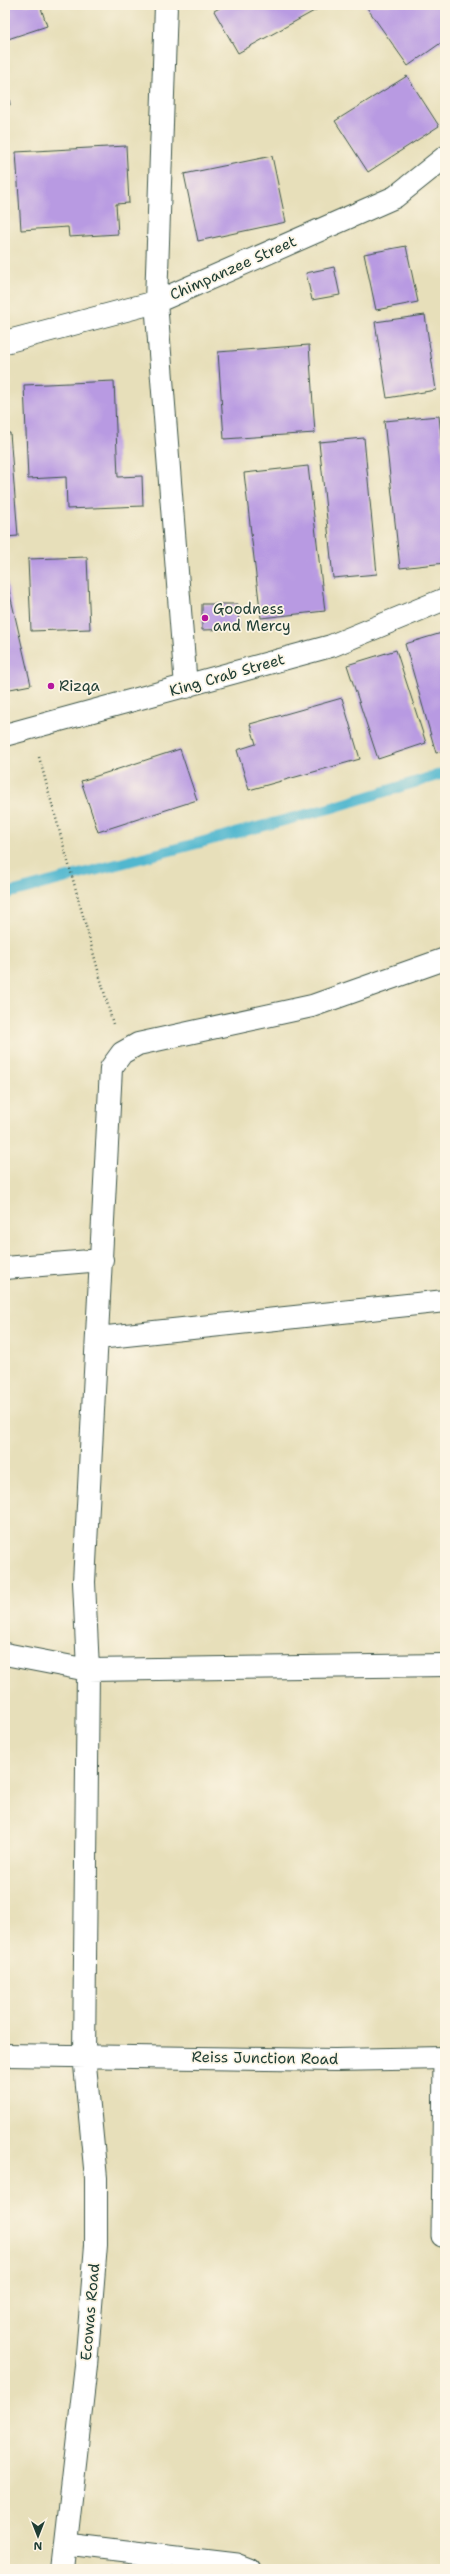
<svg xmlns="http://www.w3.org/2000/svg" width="450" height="2574" viewBox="0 0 450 2574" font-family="'Shantell Sans',sans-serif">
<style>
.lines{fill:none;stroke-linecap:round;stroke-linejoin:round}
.stream{stroke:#51b7cf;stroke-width:11}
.building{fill:#b89ae2}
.service-casing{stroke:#3d5548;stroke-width:23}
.minor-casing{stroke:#3d5548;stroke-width:24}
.path{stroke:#3d5548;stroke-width:2.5;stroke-dasharray:1 3;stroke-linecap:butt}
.service{stroke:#fff;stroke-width:21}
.minor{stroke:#fff;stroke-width:22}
.poi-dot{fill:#b5179e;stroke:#fcf5e5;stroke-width:1.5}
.labels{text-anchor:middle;stroke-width:3.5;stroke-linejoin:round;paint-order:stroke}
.street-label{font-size:15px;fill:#1f3d34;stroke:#fcf5e5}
.poi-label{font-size:15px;fill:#1f3d34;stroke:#fcf5e5;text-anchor:start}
</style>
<rect width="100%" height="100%" fill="#fcf5e5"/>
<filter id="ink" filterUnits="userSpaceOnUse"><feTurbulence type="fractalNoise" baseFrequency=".025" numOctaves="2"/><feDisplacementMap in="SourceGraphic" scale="8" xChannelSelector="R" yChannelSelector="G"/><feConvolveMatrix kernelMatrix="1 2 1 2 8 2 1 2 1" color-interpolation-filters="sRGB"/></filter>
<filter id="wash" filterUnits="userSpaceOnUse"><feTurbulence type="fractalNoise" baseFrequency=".012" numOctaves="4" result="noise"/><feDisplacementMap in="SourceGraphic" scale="16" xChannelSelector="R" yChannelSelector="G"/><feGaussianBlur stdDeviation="0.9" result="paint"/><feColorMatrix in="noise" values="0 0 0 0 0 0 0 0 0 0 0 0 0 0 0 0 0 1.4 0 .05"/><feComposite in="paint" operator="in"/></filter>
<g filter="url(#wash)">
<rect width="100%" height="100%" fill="#e7dfba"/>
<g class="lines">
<path class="stream" d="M5,894l326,-86 114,-35"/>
</g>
<g id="blocks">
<path class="building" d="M5,5h35l7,21 -42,14z
M225,5h100l-87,48 -24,-42z
M365,5h80v35l-37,26z
M5,66l5,39h-5z
M407,76l32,50 -71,46 -33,-51z
M126,146l3,57 -13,1 2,30 -49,3 -1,-10 -47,3 -5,-78z
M272,156l14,66 -88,19 -14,-67z
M406,246l12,56 -42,8 -12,-56z
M334,267l6,28 -28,5 -6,-27z
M425,315l11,75 -49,8 -12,-76z
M309,345l6,88 -91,6 -6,-87z
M114,381l4,96 24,-1 1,30 -76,3 -1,-32 -38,2 -4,-94z
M439,416l6,56v91l-45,5 -16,-147z
M5,433h5l8,103 -13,1z
M364,438l13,136 -44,4 -14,-136z
M308,466l17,145 -64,7 -17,-145z
M87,557l3,72 -59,2 -3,-72z
M5,573l26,112 -26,5z
M202,604h36l1,25 -37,1z
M445,632v119l-9,2 -31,-109z
M396,650l30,93 -48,16 -31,-94z
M342,698l18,61 -111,31 -12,-40 19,-6 -6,-20z
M180,749l17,51 -99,32 -17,-51z"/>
</g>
</g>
<g filter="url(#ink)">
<use href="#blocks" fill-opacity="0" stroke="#3d5548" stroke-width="1"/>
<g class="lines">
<defs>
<path id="service" d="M442,2236l2,-178
M67,2544l170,20 13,5"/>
<path id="minor" d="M166,5l-10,297 30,385
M5,342l151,-40 239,-105 50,-40
M5,735l326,-89 114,-47
M5,1268l97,-8
M98,1338l347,-37
M5,1654l83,16 357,-5
M5,2055l330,5 110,-2
M63,2569l23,-203 10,-121v-67l-12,-123 4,-385 -4,-88 27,-514 11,-15 16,-9 174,-38 133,-47"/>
</defs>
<use href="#service" class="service-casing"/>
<use href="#minor" class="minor-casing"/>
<path class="path" d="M39,757l74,267"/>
<use href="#service" class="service"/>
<use href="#minor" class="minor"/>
</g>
</g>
<g class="poi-dot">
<circle cx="205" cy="618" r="4"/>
<circle cx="51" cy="686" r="4"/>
</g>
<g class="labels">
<g class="street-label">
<text transform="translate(233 268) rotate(-24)" y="5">Chimpanzee Street</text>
<text transform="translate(227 675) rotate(-16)" y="5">King Crab Street</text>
<text transform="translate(265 2058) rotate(1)" y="5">Reiss Junction Road</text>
<text transform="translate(90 2312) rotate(-85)" y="5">Ecowas Road</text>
</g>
<g class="poi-label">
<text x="213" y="614">Goodness<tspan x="213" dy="17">and Mercy</tspan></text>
<text x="59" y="691">Rizqa</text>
</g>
</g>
<rect width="450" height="2574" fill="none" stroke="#fcf5e5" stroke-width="20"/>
<g transform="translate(38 2536) rotate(180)" stroke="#fcf5e5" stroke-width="3" paint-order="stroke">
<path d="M0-3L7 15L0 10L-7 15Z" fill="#1f3d34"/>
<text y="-6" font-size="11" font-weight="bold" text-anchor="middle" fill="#1f3d34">N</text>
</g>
</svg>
